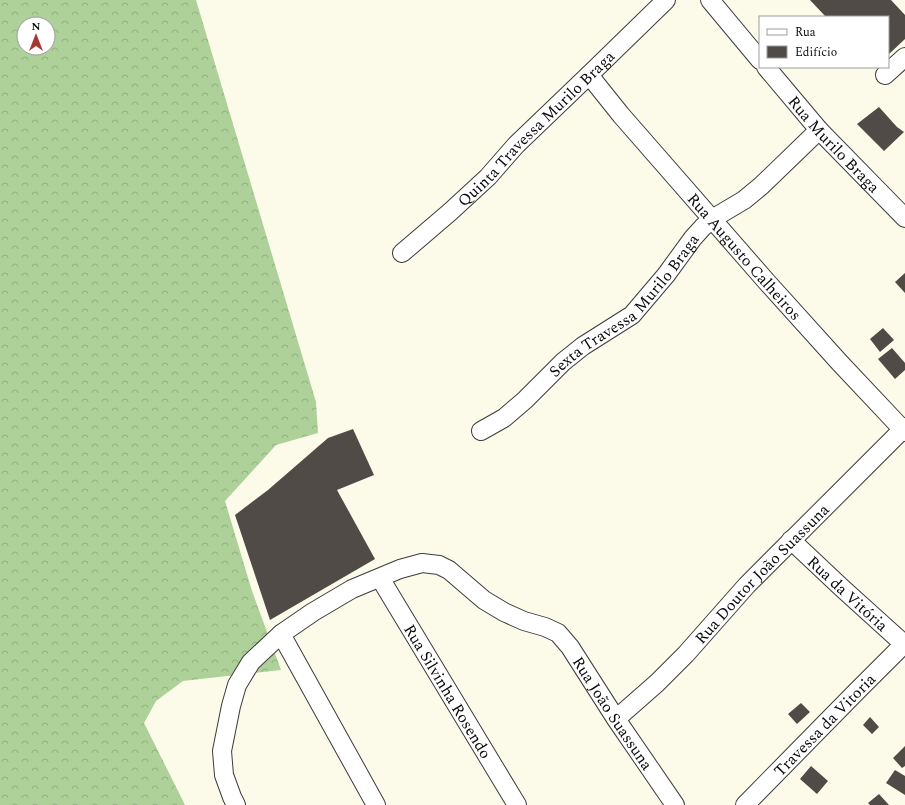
<svg xmlns="http://www.w3.org/2000/svg" width="905" height="805" viewBox="0 0 905 805" font-family="Spectral,serif">
<style>
.forest{fill:url(#forest-crowns);fill-rule:evenodd}
.building{fill:#504b47}
.lines{fill:none;stroke-linecap:round;stroke-linejoin:round}
.street-casing{stroke:#3c3c3c;stroke-width:20}
.street{stroke:#fff;stroke-width:18}
.labels{text-anchor:middle;stroke-width:4;stroke-linejoin:round;paint-order:stroke}
.street-label{font-size:16px;fill:#090909;stroke:#fff}
</style>
<defs>
<pattern id="forest-crowns" width="20" height="18" patternUnits="userSpaceOnUse"><rect width="20" height="18" fill="#aed099"/><path d="M2 6a3 3 0 1 1 6 0M12 15a3 3 0 1 1 6 0" fill="none" stroke="#94b182"/></pattern>
</defs>
<rect width="100%" height="100%" fill="#fcfae9"/>
<path class="forest" d="M0,0h196l120,402 2,31 -42,12 -51,56 27,90 29,79 -98,11 -27,20 -12,22 41,82h-185zM24,24h24v24h-24z"/>
<path class="building" d="M810,0h81l14,15v24l-17,16v-38h-62z
M879,107l18,20 7,5 -20,19 -27,-27z
M905,273v20l-10,-11z
M883,328l11,12 -14,12 -10,-13z
M892,348l13,15v7l-10,9 -17,-20z
M353,429l21,46 -37,15 38,69 -105,61 -35,-105 33,-25 60,-52z
M801,703l9,9 -13,12 -9,-10z
M870,717l9,10 -7,7 -9,-9z
M905,746v20l-3,2 -9,-10z
M811,766l17,15 -11,13 -17,-15z
M895,770l10,6v19l-19,-12z
M879,794l10,11h-19l-2,-2z"/>
<g class="lines">
<defs>
<g id="street">
<path d="M710,0l50,60"/>
<path id="s1" d="M766,67l53,63 86,88"/>
<path id="s2" d="M589,75l32,40 145,166 74,82 65,69"/>
<path d="M885,75l20,-18"/>
<path id="s3" d="M402,253l48,-41 38,-35 28,-32 73,-70 77,-75"/>
<path id="s4" d="M481,431l23,-13 21,-18 38,-38 20,-16 49,-31 34,-40 27,-37 10,-11 9,-8 32,-19 17,-14 58,-56"/>
<path id="s5" d="M791,540l51,48 63,57"/>
<path id="s6" d="M380,578l137,227"/>
<path d="M281,634l95,171"/>
<path id="s7" d="M616,719l41,-36 29,-29 61,-69 158,-158"/>
<path id="s8" d="M236,805l-4,-8 -8,-22 -2,-24 9,-45 6,-21 14,-23 30,-28 32,-22 39,-23 48,-20 22,-6 17,2 10,5 35,30 20,12 20,9 21,6 13,6 12,14 46,72 59,86"/>
<path id="s9" d="M745,805l111,-113 48,-48"/>
</g>
</defs>
<use href="#street" class="street-casing"/>
<use href="#street" class="street"/>
</g>
<g class="labels">
<g class="street-label">
<text dy="6" stroke="none"><textPath href="#s3" startOffset="183">Quinta Travessa Murilo Braga</textPath></text>
<text dy="6" stroke="none"><textPath href="#s1" startOffset="103">Rua Murilo Braga</textPath></text>
<text dy="6" stroke="none"><textPath href="#s2" startOffset="239">Rua Augusto Calheiros</textPath></text>
<text dy="6" stroke="none"><textPath href="#s4" startOffset="192">Sexta Travessa Murilo Braga</textPath></text>
<text dy="6" stroke="none"><textPath href="#s7" startOffset="206">Rua Doutor João Suassuna</textPath></text>
<text dy="6" stroke="none"><textPath href="#s5" startOffset="78">Rua da Vitória</textPath></text>
<text dy="6" stroke="none"><textPath href="#s6" startOffset="132">Rua Silvinha Rosendo</textPath></text>
<text dy="6" stroke="none"><textPath href="#s8" startOffset="604">Rua João Suassuna</textPath></text>
<text dy="6" stroke="none"><textPath href="#s9" startOffset="113">Travessa da Vitoria</textPath></text>
</g>
</g>
<rect x="759" y="16" width="130" height="52" fill="#ffffff" stroke="#9d9d9d"/>
<rect x="767" y="29" width="20" height="6" fill="#ffffff" stroke="#9d9d9d"/>
<text x="795" y="36" font-size="12" fill="#090909">Rua</text>
<rect x="767" y="46" width="20" height="12" fill="#504b47" stroke="#9d9d9d"/>
<text x="795" y="56" font-size="12" fill="#090909">Edifício</text>
<g transform="translate(36 36)"><circle r="19" fill="#ffffff" stroke="#9d9d9d"/>
<path d="M0-3L7 15L0 10L-7 15Z" fill="#a63735"/>
<text y="-6" font-size="11" font-weight="bold" text-anchor="middle" fill="#090909">N</text>
</g>
</svg>
